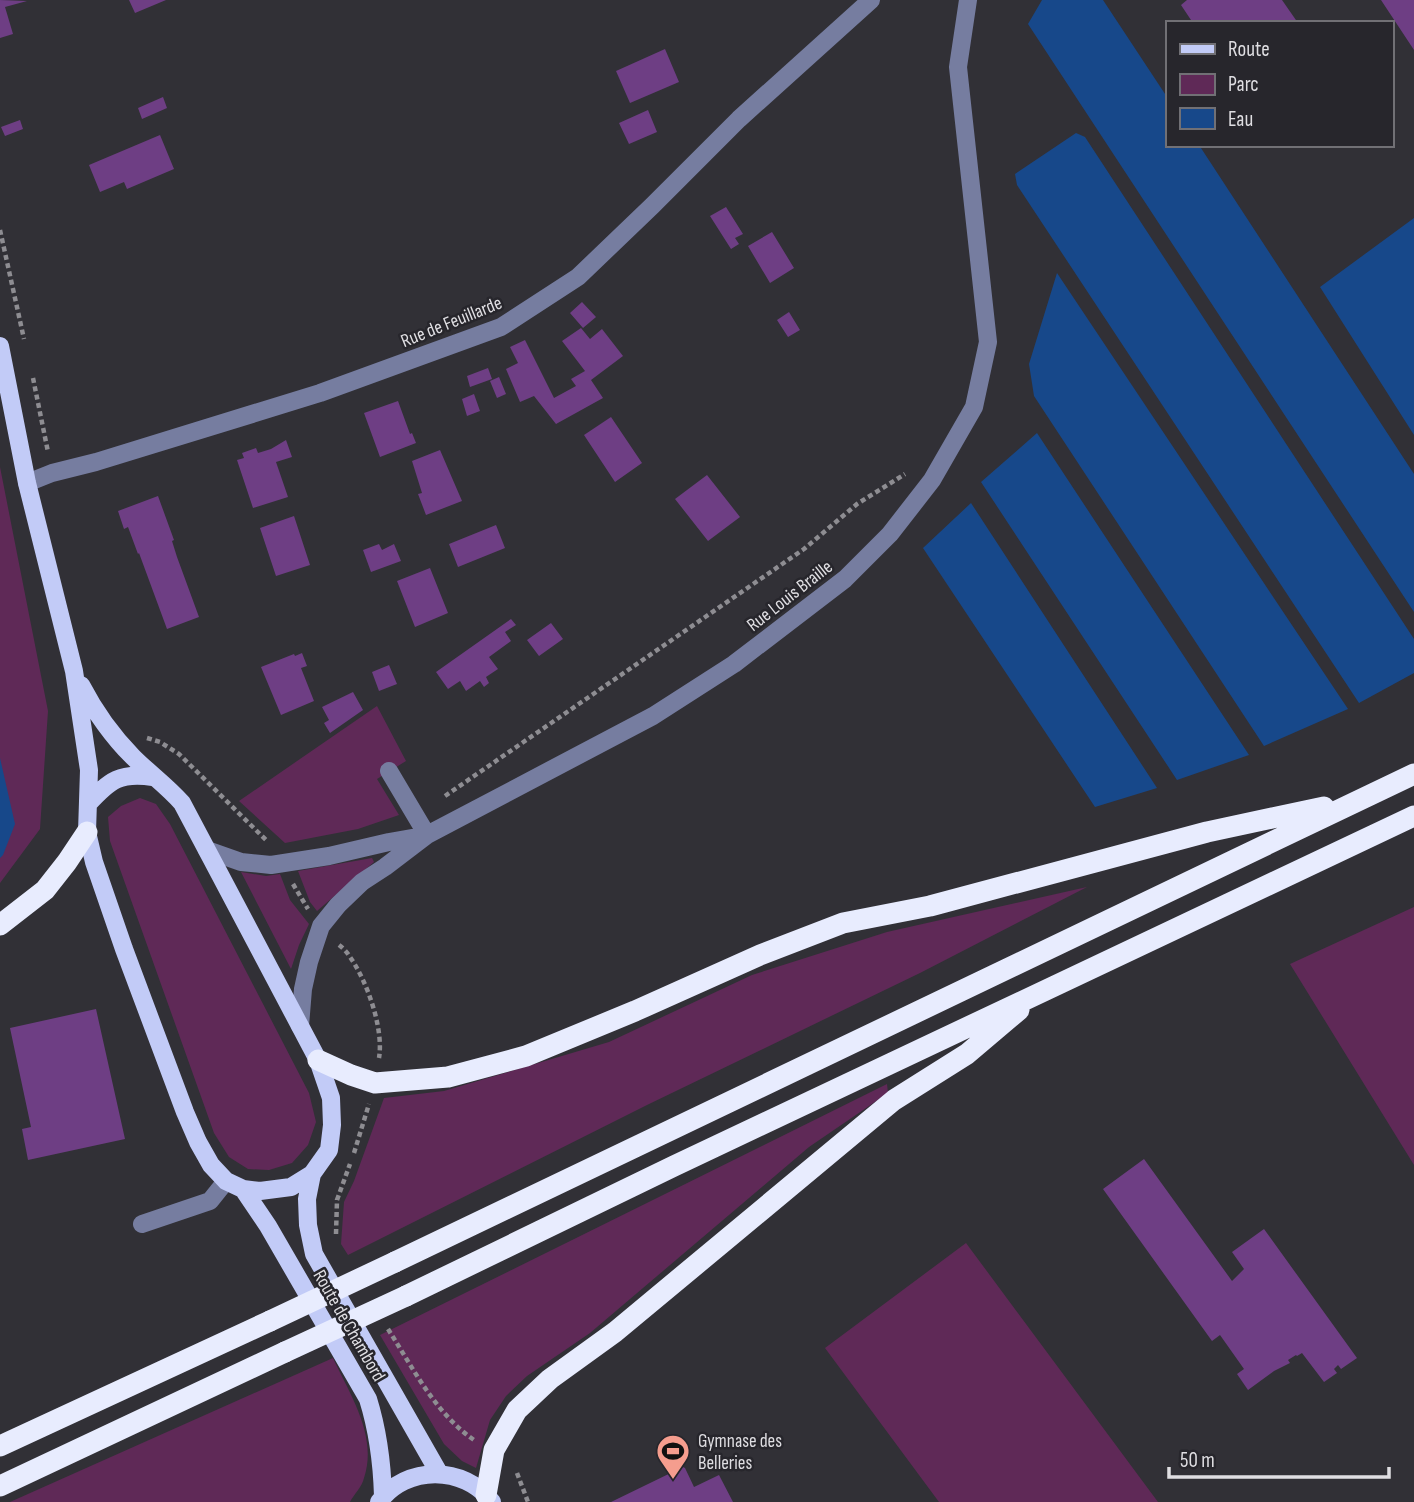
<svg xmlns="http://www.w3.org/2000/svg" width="1414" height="1502" viewBox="0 0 1414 1502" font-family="'Sofia Sans Condensed',sans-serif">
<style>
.green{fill:#5f2957}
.water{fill:#17488a}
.building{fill:#6e3e84}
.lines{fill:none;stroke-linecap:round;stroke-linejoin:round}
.path{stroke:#8e8d92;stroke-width:4.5;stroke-dasharray:5 3.5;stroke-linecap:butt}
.minor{stroke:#767da0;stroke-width:18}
.major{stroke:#c2cbf7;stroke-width:18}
.highway{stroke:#e8ecfe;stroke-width:21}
.highway-bridge{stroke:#e8ecfe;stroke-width:21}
.labels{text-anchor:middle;stroke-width:5;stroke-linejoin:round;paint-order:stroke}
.street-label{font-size:19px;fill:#dfdee2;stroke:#27262c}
.poi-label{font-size:19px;fill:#dfdee2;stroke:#27262c;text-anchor:start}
</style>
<rect width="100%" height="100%" fill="#313036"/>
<path class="green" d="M0,467l48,244 -8,118 -40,54z
M377,706l29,55 -29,18 22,36 -41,14 -73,14 -46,-42z
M140,798l16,6 14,20 139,269 7,29 -8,23 -16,18 -23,7 -21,-1 -19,-12 -15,-24 -104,-292 -2,-24 13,-11z
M372,858l2,4 -57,49 -7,-9 -12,-31z
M241,872l25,4 14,-2 10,26 19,24 -10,21 -8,24z
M1087,887l-167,86 -273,132 -299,150 -7,-11 3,-42 10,-21 30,-83 60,-7 165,-49 143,-67 135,-43z
M1414,907v258l-124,-201z
M887,1084l1,9 -79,54 -219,186 -63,43 -21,20 -16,24 -14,48 -14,-7 -18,-17 -64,-109z
M966,1243l192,259h-219l-114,-154z
M333,1358c17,37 45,78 31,120 -2,9 -10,16 -14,24h-340z"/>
<path class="water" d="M1042,0h61l64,97v48h32l215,329v138l-386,-588z
M1076,133l9,4 329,502v34l-55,30 -342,-518 -2,-11z
M1414,218v217l-94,-148z
M1057,273l291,436 -84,37 -230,-350 -5,-32z
M1037,433l212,322 -72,25 -196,-298z
M971,503l186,285 -62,19 -172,-259z
M0,758l15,66 -12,31 -3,3z"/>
<path class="building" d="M0,0l27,1 -22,6 8,27 -13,4z
M129,0h37l-31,13z
M1187,0h95l16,23h-105l-12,-18z
M1381,0h33v50z
M665,49l14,33 -49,21 -14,-32z
M163,97l4,11 -25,11 -4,-11z
M648,110l9,22 -28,12 -10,-21z
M20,120l3,9 -18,7 -4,-9z
M160,135l14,34 -47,20 -3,-7 -24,10 -11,-27z
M726,207l17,27 -8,4 4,6 -8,5 -21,-33z
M772,232l22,36 -24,15 -22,-37z
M582,302l14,15 -13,11 -13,-15z
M789,312l11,18 -12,7 -11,-17z
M581,328l9,11 12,-10 21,27 -32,24 12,18 -47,26 -22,-28 -14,6 -14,-33 12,-6 -8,-16 15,-7 29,58 22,-12 -5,-7 14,-8 -23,-30z
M488,368l4,11 -22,8 -3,-11z
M499,377l7,17 -9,4 -7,-17z
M474,394l6,17 -13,5 -5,-17z
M398,401l12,33 2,-1 4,10 -36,14 -16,-44z
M611,417l31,46 -27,19 -31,-47z
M286,440l6,17 -16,5 12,35 -35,11 -16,-48 7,-2 -2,-5 14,-5 2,5 13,-4z
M440,450l22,51 -36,14 -8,-21 4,-1 -10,-32z
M707,475l33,42 -32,24 -33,-42z
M158,496l16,44 -2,1 5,16 22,60 -32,12 -28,-76 -1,1 -10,-27 -4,2 -6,-18z
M294,516l16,49 -34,11 -16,-48z
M496,525l9,23 -47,19 -9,-23z
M379,544l3,6 12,-6 7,17 -30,11 -8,-22z
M430,568l18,45 -33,14 -18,-46z
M511,619l5,6 -11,7 6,9 -22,16 9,12 -12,8 3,6 -5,4 -4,-6 -14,10 -6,-10 -12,8 -12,-17z
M551,623l12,16 -24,17 -12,-16z
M302,653l5,13 -6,2 13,33 -33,14 -20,-48 33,-13 1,2z
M389,665l8,19 -18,7 -7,-19z
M353,692l10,18 -33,23 -6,-10 5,-3 -7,-13z
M96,1009l29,130 -97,21 -6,-31 9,-2 -21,-99z
M1144,1159l88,122 12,-12 -12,-17 32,-23 93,129 -16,11 -3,-4 -4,4 3,4 -13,9 -22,-29 -5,3 -1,-1 -8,5 2,3 -16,8 -26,19 -11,-16 7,-5 -24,-34 -8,6 -109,-152z
M683,1467l2,1 9,19 25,-12 14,27h-122z"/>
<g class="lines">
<path class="path" d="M0,230l24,109
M33,378l15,74
M147,738l13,4 19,12 88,87
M445,796l359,-247 53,-45 48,-30
M293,884l15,25
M339,945c4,3 8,7 11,12 17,24 34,72 29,101
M354,1153l15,-49
M336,1234l1,-34 13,-36
M388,1329c25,39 47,84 86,111
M517,1473l11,29"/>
<path class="minor" d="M27,483l25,-10 44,-11 224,-69 181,-66 77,-50 74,-71 87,-87 132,-119
M389,771l38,64
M207,850l34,12 30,3 58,-9 60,-14 34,-6
M300,1026l3,-37 6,-27 12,-36 17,-21 24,-23 23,-15 42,-32 226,-119 81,-52 111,-85 45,-45 42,-54 42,-73 14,-65 -30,-275 10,-67
M142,1224l68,-23 16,-20"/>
<path class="major" d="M0,346l27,137 47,188 15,99 -2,62 7,30 30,87 61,163 13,30 13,23 15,16 17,8 17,2 31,-4 21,-13
M81,685c14,27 31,51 52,72 16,16 34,29 49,46l136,257 13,38 1,27 -3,25 -17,24 -5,25 1,26 6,29 125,219
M88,804c22,-24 32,-32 65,-27
M243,1189l25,37 100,173c10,32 14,63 15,97
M379,1502c27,-37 85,-37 113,0"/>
<path class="highway" d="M0,925l45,-35 22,-28 20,-30
M318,1060l33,15 24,8 73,-6 78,-21 109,-45 125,-56 83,-32 87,-17 277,-74 117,-25
M395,1262l1019,-488
M406,1296l268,-130 740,-350
M0,1446l270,-125
M0,1486l285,-134
M486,1495l8,-45 23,-40 33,-31 65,-47 279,-232 73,-46 52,-44"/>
<path class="highway-bridge" d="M270,1321l125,-59
M285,1352l121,-56"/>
</g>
<defs>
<symbol id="stadium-pin" viewBox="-11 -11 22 30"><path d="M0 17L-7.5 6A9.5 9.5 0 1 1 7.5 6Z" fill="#f59d8e" stroke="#27262c"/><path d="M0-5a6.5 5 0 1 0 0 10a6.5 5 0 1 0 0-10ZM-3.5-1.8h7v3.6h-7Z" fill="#111"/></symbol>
</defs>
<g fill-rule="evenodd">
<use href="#stadium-pin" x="654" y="1432" width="38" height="52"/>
</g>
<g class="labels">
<g class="street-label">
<text transform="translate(451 321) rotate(-22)" y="7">Rue de Feuillarde</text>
<text transform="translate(789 595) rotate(-38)" y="7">Rue Louis Braille</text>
<text transform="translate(350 1325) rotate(60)" y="7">Route de Chambord</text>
</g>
<g class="poi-label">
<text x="698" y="1447">Gymnase des<tspan x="698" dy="22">Belleries</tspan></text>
</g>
</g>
<rect x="1166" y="21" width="228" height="126" fill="#27262c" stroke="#717075" stroke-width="2"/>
<rect x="1180" y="44" width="35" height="10" fill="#c2cbf7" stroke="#717075" stroke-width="2"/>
<text x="1228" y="56" font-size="21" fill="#dfdee2">Route</text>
<rect x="1180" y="74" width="35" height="21" fill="#5f2957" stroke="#717075" stroke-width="2"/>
<text x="1228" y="91" font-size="21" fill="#dfdee2">Parc</text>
<rect x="1180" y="108" width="35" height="21" fill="#17488a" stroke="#717075" stroke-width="2"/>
<text x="1228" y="126" font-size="21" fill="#dfdee2">Eau</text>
<path d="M1169 1467v10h220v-10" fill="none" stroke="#dfdee2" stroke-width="3.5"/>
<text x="1180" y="1467" font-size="21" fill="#dfdee2" stroke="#27262c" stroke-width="5" paint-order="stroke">50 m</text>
</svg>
